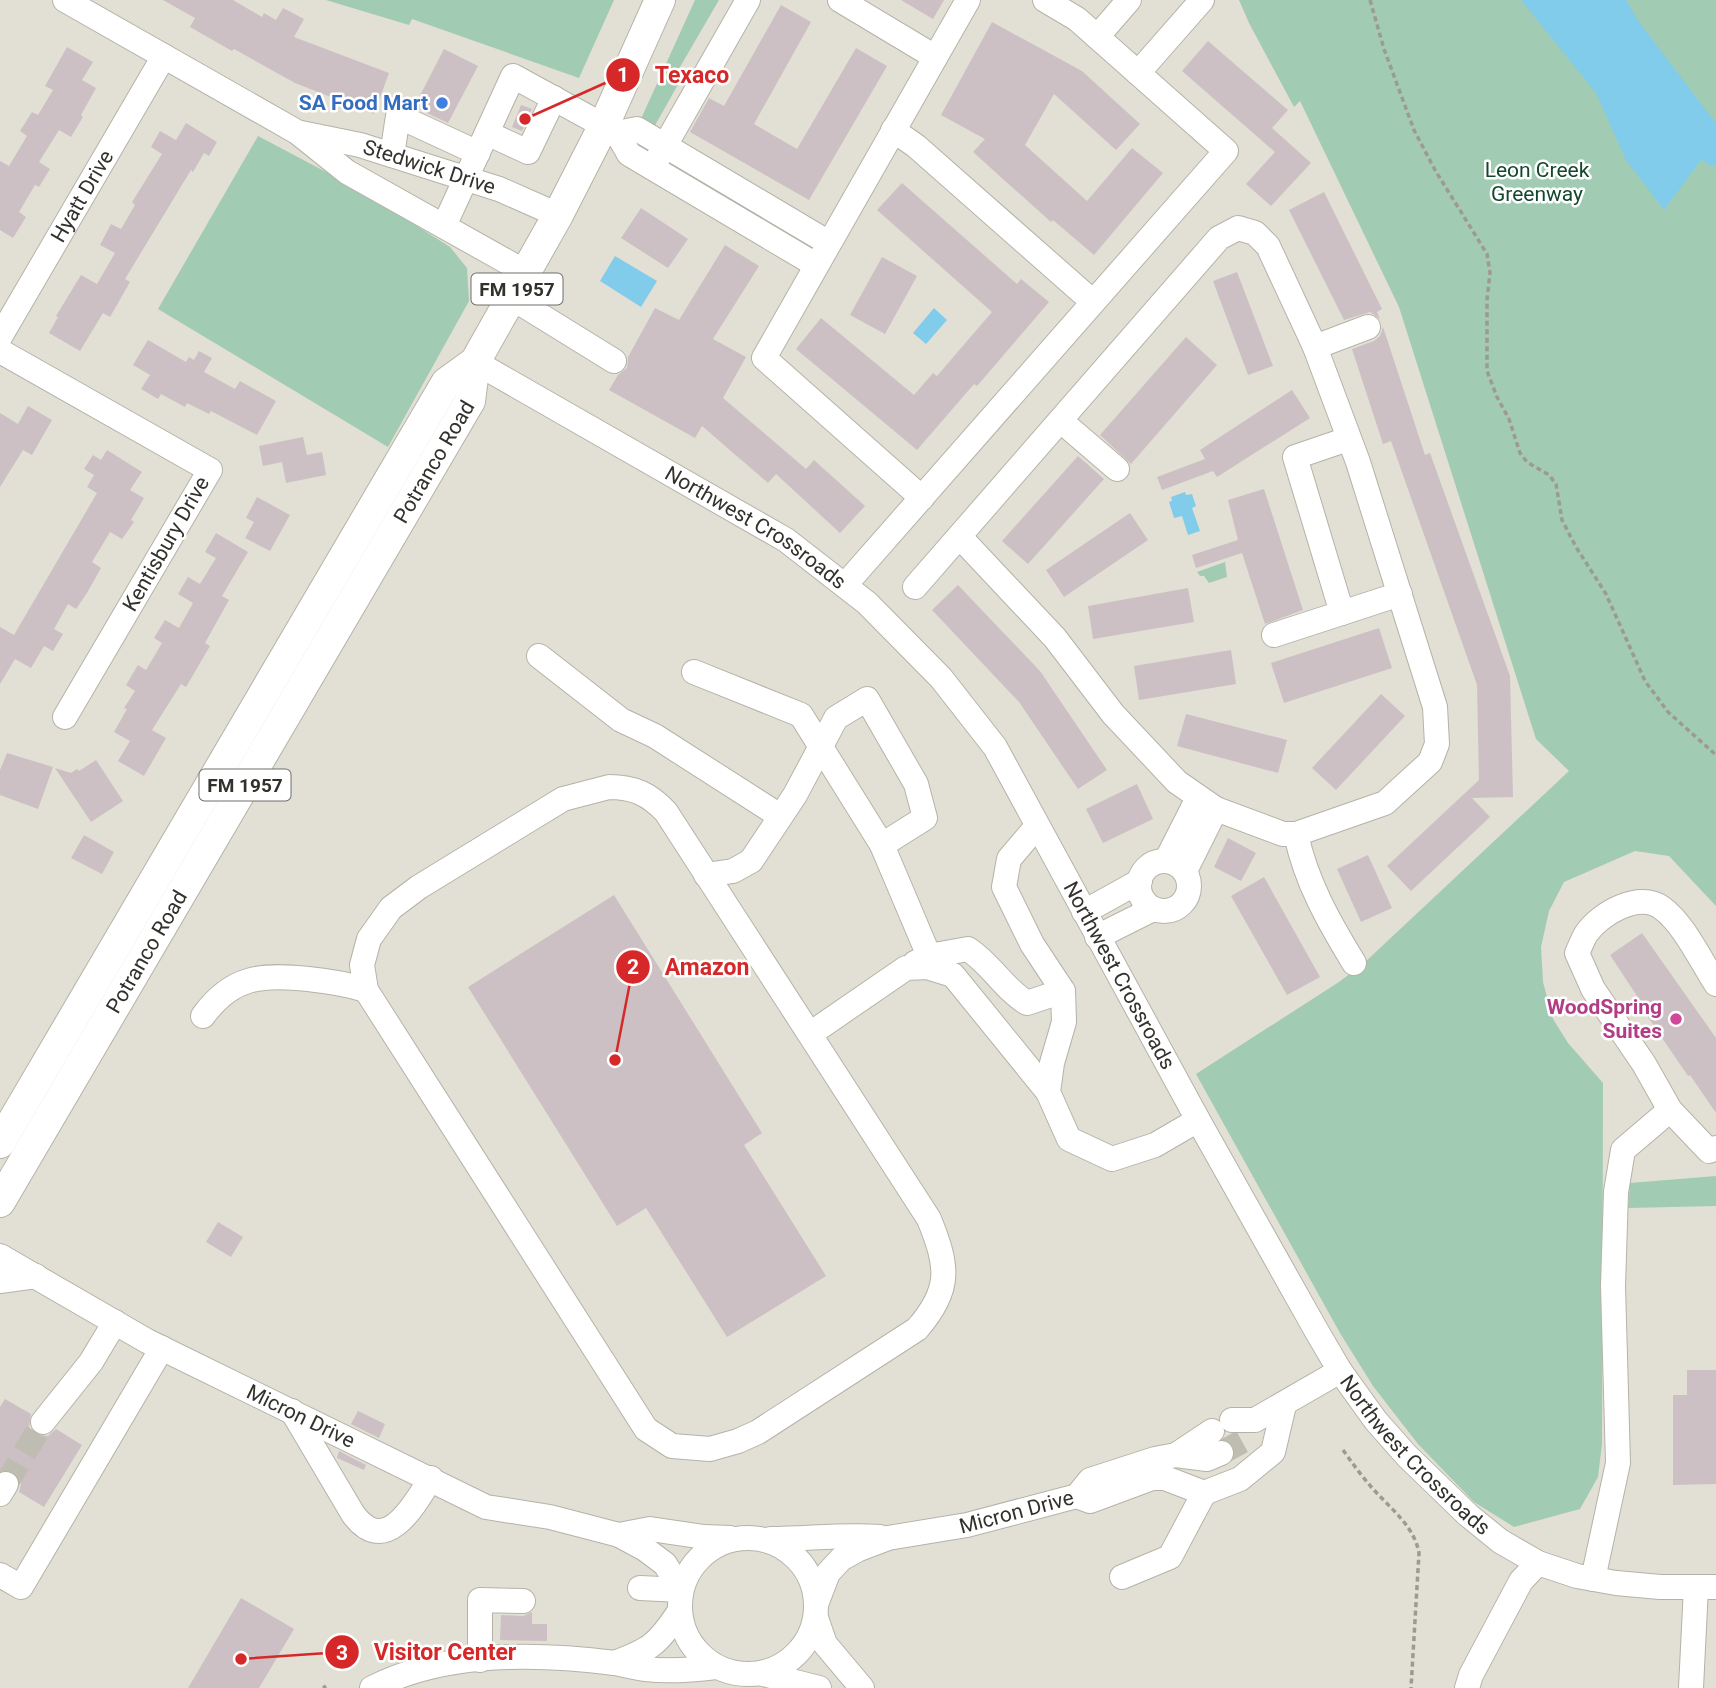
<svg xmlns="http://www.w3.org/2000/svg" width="1716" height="1688" viewBox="0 0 1716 1688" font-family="Roboto,sans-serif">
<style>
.green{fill:#a2cbb3}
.water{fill:#81ccea}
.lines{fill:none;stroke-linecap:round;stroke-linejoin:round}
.river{stroke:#81ccea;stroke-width:32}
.building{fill:#ccc0c4}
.minor-tunnel{stroke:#bfbcb2;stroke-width:24;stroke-dasharray:24 12;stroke-linecap:butt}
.minor-casing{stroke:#b5b3a8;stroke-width:26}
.major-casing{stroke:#b5b3a8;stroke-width:32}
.path{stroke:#9c9a91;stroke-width:3.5;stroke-dasharray:5 3.5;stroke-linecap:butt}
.minor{stroke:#fff;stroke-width:24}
.major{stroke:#fff;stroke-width:30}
.shop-dot{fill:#3f7fe0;stroke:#fff;stroke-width:2.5}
.hotel-dot{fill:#d1479c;stroke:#fff;stroke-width:2.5}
.labels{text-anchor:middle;stroke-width:5;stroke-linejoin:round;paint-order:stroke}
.shield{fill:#fff;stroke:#706f6b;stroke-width:2}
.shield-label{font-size:19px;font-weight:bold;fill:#32312c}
.shop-label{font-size:21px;font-weight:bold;fill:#366cbe;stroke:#fff;text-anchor:end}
.street-label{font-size:21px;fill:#32312c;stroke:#fff}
.park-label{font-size:21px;fill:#13472e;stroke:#fff}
.hotel-label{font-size:21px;font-weight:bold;fill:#b23c85;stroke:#fff;text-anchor:end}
.leader{fill:none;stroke:#d62828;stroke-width:2.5}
.callout-dot{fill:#d62828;stroke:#fff;stroke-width:2.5}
.mark-label{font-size:21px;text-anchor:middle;font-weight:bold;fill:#fff}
.callout-label{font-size:23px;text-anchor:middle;font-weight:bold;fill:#d62828;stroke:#fff;stroke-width:5;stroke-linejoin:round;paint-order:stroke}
</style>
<rect width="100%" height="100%" fill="#e2dfd4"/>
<path class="green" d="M326,0h288l-35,78 -167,-59 -3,6z
M695,0h24l-39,67 5,5 -32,57 -13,-8z
M1239,0h477v906l-47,-50 -34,-5 -71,31 -15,29 -8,36 2,35 10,37 15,24 35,40 -1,361 -4,33 -18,32 -66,18 -40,-25 -56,-58 -45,-58 -33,-53 -144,-259 143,-92 25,-19 205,-192 -33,-32 -137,-432 -99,-206 -6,6 -45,-84z
M258,136l104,55 88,56 17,21 2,33 -81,146 -230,-138z
M1225,562l2,15 -18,6 -5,-7h-4l-3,-4z
M1716,1176v30l-88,2 2,-25z"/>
<path class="water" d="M1521,0h97l89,152 -43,58 -38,-50 -30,-67z
M615,256l42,25 -16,26 -41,-26z
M934,308l13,12 -21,24 -13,-11z
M1185,492l1,3 6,-1 4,12 -4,2 8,23 -12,4 -6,-19 -8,2 -5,-16 3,-1 -1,-4z"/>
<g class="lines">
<path class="river" d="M1608,0l17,30 91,120"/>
</g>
<path class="building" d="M163,0h70l29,17 2,-4 12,7 7,-12 21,11 -10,18 95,36 -15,41 -79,-31 -61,-34 -2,2 -42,-24 5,-9z
M901,0h43l-11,19z
M781,5l30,17 -57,102 43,25 59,-101 31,18 -78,134 -119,-68 19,-34 15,8z
M992,22l90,49 58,53 -24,26 -62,-56 -29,51 62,56 45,-53 31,25 -69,82 -41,-35 -2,2 -78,-70 12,-13 -44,-24z
M1208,41l80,69 -16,18 39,35 -40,43 -25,-22 29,-32 -93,-81z
M67,47l26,15 -11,18 14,8 -15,27 2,2 -12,20 -12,-7 -20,32 11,7 -11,18 -4,-2 -16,27 7,5 -13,21 -13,-8v-69l9,5 18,-30 -7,-5 12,-19 6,3 15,-25 -8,-4z
M444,49l34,17 -30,57 -34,-16z
M521,105l11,4 -10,22 -10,-4z
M186,123l31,19 -8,14 -5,-3 -11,19 -2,-2 -66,109 5,3 -20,35 -7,-4 -23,38 -31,-18 9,-16 -2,-1 25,-41 16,9 18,-31 -15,-8 11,-21 10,5 14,-24 -3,-3 30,-48 -11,-7 9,-16 16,9z
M902,183l115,101 4,-5 28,23 -72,84 -3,-2 -57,66 -121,-101 25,-31 93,77 19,-22 4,3 55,-64 -115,-102z
M1324,192l58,117 -5,3 3,7 -10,-7 -26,8 -55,-110z
M641,208l47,31 -20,29 -47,-30z
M725,245l34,21 -46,73 33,18 -23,41 83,71 8,-9 51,46 -25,27 -64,-59 -8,9 -66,-57 -7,12 -86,-48 9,-15 9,-7 1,-11 27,-49 24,12z
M882,257l35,19 -32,58 -35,-19z
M1237,272l36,94 -25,9 -35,-94z
M1383,327l42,128 5,-2 80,223 3,121 -41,1 18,19 -79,74 -24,-25 92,-86 -2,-95 -86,-244 -8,3 -31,-95 22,-8 6,-5z
M1186,337l31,28 -86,99 -31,-29z
M148,340l38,22 3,-5 5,3 5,-9 13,7 -8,14 31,17 5,-8 36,20 -19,34 -46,-24 -2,3 -22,-11 -2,4 -24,-13 -3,5 -17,-10 9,-14 -17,-10z
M1292,390l18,28 -93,59 -4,-6 -51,19 -5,-13 48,-18 -5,-9z
M28,406l24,14 -20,35 -9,-5 -23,37v-74l18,11z
M303,437l4,18 15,-3 4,23 -40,8 -4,-21 -19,4 -4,-20z
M107,450l35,22 -12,18 14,8 -13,22 3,2 -12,17 -12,-7 -18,30 9,6 -14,25 -11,16 -8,-5 -14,25 9,5 -10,17 -9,-5 -13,22 -16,-9 -15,25v-57l14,8 83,-142 -10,-6 7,-12 -10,-6 9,-14 8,5z
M1078,456l26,23 -76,85 -26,-23z
M1264,489l39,121 -38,14 -23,-71 -46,15 -4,-13 46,-15 -10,-40z
M257,497l33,18 -20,36 -25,-13 9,-16 -8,-4z
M1130,513l18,27 -84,57 -18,-27z
M216,533l32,19 -26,44 7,4 -24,43 5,3 -24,41 -5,-3 -29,46 14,8 -22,38 -26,-15 12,-20 -16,-9 13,-23 -3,-1 11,-17 -9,-6 12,-20 8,5 16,-27 -8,-5 11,-18 14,8 14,-25 -15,-9 10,-17 12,7 16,-26 -11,-6z
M958,585l82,86 67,99 -29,19 -59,-87 -87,-92z
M1188,588l6,34 -101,17 -5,-33z
M1379,628l13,40 -108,35 -13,-40z
M1231,650l5,34 -97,16 -5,-34z
M1381,694l24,22 -69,74 -24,-22z
M1186,714l101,26 -9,33 -101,-27z
M7,753l46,14 -15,42 -38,-14v-25z
M96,760l27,41 -32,21 -36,-54 16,5 6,-4 2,2z
M1137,784l16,35 -50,24 -17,-34z
M84,835l30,17 -12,22 -31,-16z
M1228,838l28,15 -15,28 -27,-14z
M1368,855l24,53 -31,14 -24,-53z
M1264,877l56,100 -33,18 -56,-99z
M614,895l148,238 -18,12 82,131 -99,61 -81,-129 -29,18 -149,-239z
M1642,933l74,105v75l-26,-38 -2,1 -51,-75 2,-2 -29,-44z
M218,1222l25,15 -12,20 -25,-15z
M1687,1370h29v114l-43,1v-90h14z
M5,1399l26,15 -2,13 5,7 14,2 8,-7 26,16 -38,62 -25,-15 2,-8 -7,-12 -7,-3 -7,2v-64z
M358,1411l27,13 -6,14 -28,-14z
M339,1451l27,14 -2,5 -27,-12z
M241,1598l53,31 -35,59h-71z
M532,1612v12h15v17l-47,-1 1,-25 22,1z"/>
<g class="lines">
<path class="minor-tunnel" d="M1221,1453l22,-12
M6,1484l37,-62"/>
<defs>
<g id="minor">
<path d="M65,0l232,132 50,40 180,101"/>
<path d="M840,0l95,57"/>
<path d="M1097,37l32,-37"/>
<path d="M1138,73l64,-73"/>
<path d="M893,130l23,16 177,156"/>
<path id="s1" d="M301,133l59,12 139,44 59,26"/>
<path d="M487,133l41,19 26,-54"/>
<path d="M392,155l6,-39 80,37"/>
<path d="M658,158l90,-158"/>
<path d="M444,226l69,-150 104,57"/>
<path d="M816,265l-187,-111 -12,-21 20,-4 192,114"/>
<path d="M511,301l14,5 89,55"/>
<path id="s2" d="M0,337l164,-281"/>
<path d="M1315,347l53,-20"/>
<path d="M0,351l210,119 -145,247"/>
<path id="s3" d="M475,362l311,178 81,63 74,75 54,69 203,373 118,210 24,41 36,50 31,35 61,59 32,26 38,22 39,13 39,7 44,4h56"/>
<path d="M1061,421l56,48"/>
<path d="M922,498l-158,-140 204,-358"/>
<path d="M845,585l381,-434 -149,-132 -32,-19"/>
<path d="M915,587l304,-349 19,-10 17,5 13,13 47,101 43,115 77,245 2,37 -7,18 -45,41 -89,31h-13l-67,-25 -39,-27 -64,-68 -58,-76 -95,-101"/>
<path d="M1342,613l-47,-156 53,-18"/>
<path d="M1274,635l126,-41"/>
<path d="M539,656l82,64 34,16 125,80"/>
<path d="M694,672l107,43 81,130 47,111"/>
<path d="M609,787c25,0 40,7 57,25l263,407c19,47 23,70 -12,110l-159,103 -20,9 -28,8 -38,-3 -26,-17 -280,-439 -4,-25 7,-26 22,-31 28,-21 144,-88z"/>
<path d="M1037,826l-28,33 -5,28 28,57 31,47 1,31 -12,41 -4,29 21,47 43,20 43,-14 43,-25"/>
<path d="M1296,834c10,48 33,88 58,129"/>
<path d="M1166,861l32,-63"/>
<circle cx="1164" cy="886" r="25"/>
<path d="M1185,871l31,-62"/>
<path d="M706,875l27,-4 18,-10 44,-66 41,-77 31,-19 49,85 9,34 -43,27"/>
<path d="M1084,912l56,-31"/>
<path d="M1097,937l56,-28"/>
<path d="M915,963l14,-7 39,-7c24,16 36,40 59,54l36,-12"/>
<path d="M1716,984c-15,-23 -32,-60 -54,-76 -22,-17 -62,5 -76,26 -3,5 -6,13 -9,19l16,36 51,75 26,46 39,41 7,-3"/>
<path d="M203,1016c29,-40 59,-42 105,-37 20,2 39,5 58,11"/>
<path d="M810,1034l96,-66 21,-1 26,8 95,117"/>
<path id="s4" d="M0,1256l147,85 339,166 64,10 69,18 26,14 20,15 16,26"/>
<path d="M0,1281l36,-5"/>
<path d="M292,1411l61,103c32,44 61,-8 78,-36"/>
<path d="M1232,1420h23l85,-49"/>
<path d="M43,1422l48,-60 24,-40"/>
<path d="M1176,1455l31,4 14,-6"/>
<path d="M0,1494l6,-10"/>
<path d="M1077,1496l13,5 62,-23h13l39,15 36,-14 33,-27 11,-47"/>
<path d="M619,1535l31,-6 54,8 26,1"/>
<circle cx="748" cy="1606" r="68"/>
<path d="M770,1539c37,0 74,-5 110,-2"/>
<path d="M0,1575l21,12 141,-239"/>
<path d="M1122,1577l48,-20 34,-64"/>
<path d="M1593,1579l25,-116 -5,-177 3,-94 7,-42 47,-40"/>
<path d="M640,1588l41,2"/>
<path id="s5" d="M817,1602l11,-29 13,-14 18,-10 29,-11 79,-13 110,-29 13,-16 65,-21 21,-4 36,-24"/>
<path d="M816,1618l9,26 37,44"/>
<path d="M480,1660v-60l43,1"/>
<path d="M614,1663c36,-13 44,-19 65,-51"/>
<path d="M763,1674l56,14"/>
<path d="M372,1688c73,-37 163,-35 243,-25 10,2 21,5 31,6 24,3 46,1 70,-2"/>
<path d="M1467,1688l4,-13 50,-94 17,-18"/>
<path d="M1691,1688l5,-101"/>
</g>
<g id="major">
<path d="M0,1143l446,-760 29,-21"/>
<path id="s6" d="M0,1202l470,-801 5,-39 83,-147 46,-90 56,-125"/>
</g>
</defs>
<use href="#minor" class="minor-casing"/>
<use href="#major" class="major-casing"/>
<path class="path" d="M1370,0l14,49 30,81 21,40 52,84 3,19 -3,27v71l10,26 12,22 11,34 7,9 22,13 7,9 6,36 14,27 30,47 39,87 23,31 48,43
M1343,1450c10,14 20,28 31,40 18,20 40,36 45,63l-8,135
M323,1688l3,-2"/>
<use href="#minor" class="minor"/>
<use href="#major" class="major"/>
</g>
<circle class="shop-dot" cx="442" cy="103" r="7"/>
<circle class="hotel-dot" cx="1676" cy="1019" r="7"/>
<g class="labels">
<g class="shield">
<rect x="471.5" y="273.5" width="91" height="31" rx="5"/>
<rect x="199.5" y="769.5" width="91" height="31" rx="5"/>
</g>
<g class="shield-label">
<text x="517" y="296">FM 1957</text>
<text x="245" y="792">FM 1957</text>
</g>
<g class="shop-label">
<text x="428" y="110">SA Food Mart</text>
</g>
<g class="street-label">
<text dy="7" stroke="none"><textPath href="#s1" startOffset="133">Stedwick Drive</textPath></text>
<text dy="7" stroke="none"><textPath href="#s2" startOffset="163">Hyatt Drive</textPath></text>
<text dy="7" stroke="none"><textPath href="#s6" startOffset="858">Potranco Road</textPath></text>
<text dy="7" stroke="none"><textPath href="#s3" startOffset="326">Northwest Crossroads</textPath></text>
<text transform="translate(166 544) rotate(-60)" y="7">Kentisbury Drive</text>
<text dy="7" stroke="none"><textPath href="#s6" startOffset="290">Potranco Road</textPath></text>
<text dy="7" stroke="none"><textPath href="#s3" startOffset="914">Northwest Crossroads</textPath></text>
<text dy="7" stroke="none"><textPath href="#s4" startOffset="341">Micron Drive</textPath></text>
<text dy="7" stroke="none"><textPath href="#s3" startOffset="1480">Northwest Crossroads</textPath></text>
<text dy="7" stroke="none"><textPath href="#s5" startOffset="233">Micron Drive</textPath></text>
</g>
<g class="park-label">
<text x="1537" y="177">Leon Creek<tspan x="1537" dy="24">Greenway</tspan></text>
</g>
<g class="hotel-label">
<text x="1662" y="1014">WoodSpring<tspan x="1662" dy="24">Suites</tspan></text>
</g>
</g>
<path class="leader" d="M525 119L623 75M615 1060L633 967M241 1659L342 1652"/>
<g class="callout-dot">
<circle cx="525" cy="119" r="7"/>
<circle cx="615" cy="1060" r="7"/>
<circle cx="241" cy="1659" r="7"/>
<circle cx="623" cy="75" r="18"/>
<circle cx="633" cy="967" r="18"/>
<circle cx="342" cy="1652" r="18"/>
</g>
<g class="mark-label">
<text x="623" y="82">1</text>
<text x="633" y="974">2</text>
<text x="342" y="1660">3</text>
</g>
<g class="callout-label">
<text x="692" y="83">Texaco</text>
<text x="707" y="975">Amazon</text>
<text x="445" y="1660">Visitor Center</text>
</g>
</svg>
